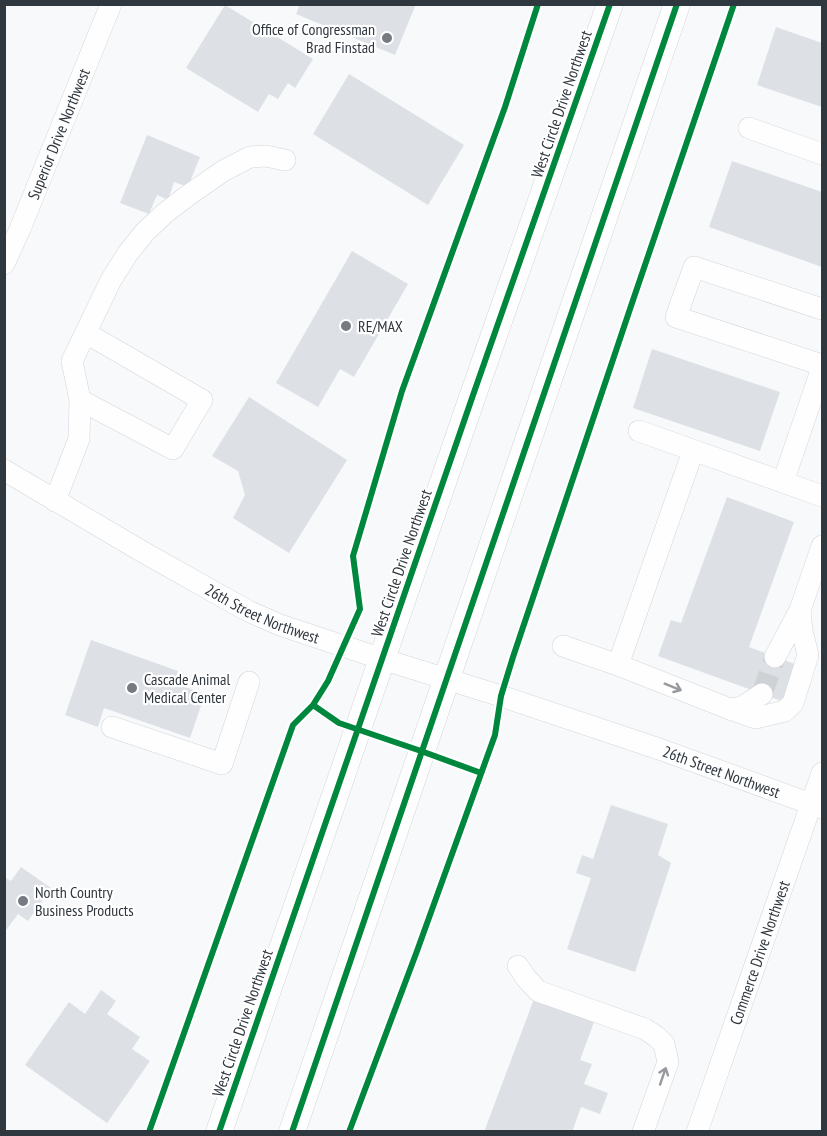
<svg xmlns="http://www.w3.org/2000/svg" width="827" height="1136" viewBox="0 0 827 1136" font-family="'PT Sans Narrow',sans-serif">
<style>
.building{fill:#dde1e6}
.lines{fill:none;stroke-linecap:round;stroke-linejoin:round}
.minor-tunnel{stroke:#cfd2d5;stroke-width:21;stroke-dasharray:21 10;stroke-linecap:butt}
.minor-casing{stroke:#d2d6db;stroke-width:22}
.major-casing{stroke:#d2d6db;stroke-width:27}
.minor{stroke:#fefefe;stroke-width:21}
.major{stroke:#fefefe;stroke-width:26}
.cycleway-casing{stroke:#fff;stroke-width:10}
.cycleway{stroke:#00873e;stroke-width:6}
.oneway{stroke:#969a9e}
.poi-dot{fill:#757b81;stroke:#fff;stroke-width:2}
.labels{text-anchor:middle;stroke-width:4.5;stroke-linejoin:round;paint-order:stroke}
.poi-label{font-size:16px;fill:#2f373f;stroke:#fff;text-anchor:start}
.street-label{font-size:16px;fill:#2f373f;stroke:#fff}
</style>
<rect width="100%" height="100%" fill="#f7f9fb"/>
<path class="building" d="M300,4h116l-21,51 -99,-41z
M225,5l88,54 -18,29 -7,-5 -10,16 -9,-5 -11,18 -72,-44z
M776,27l46,16v64l-65,-22z
M349,74l115,71 -36,60 -115,-71z
M147,135l53,22 -12,30 -14,-5 -6,18 -11,-5 -8,19 -29,-11z
M732,161l90,31v75l-113,-40z
M352,251l56,33 -54,93 -14,-8 -22,38 -42,-24z
M652,349l128,43 -20,59 -127,-43z
M249,397l98,63 -58,93 -56,-35 12,-23 -7,-24 -26,-15z
M727,497l67,25 -45,125 51,19 -13,37 -129,-47 13,-36 10,3z
M91,640l87,31 -4,12 31,11 -15,44 -86,-30 -6,19 -33,-12z
M611,805l57,19 -10,31 13,8 -36,109 -68,-23 24,-71 -15,-5 6,-18 11,4z
M21,867l30,21 -23,33 -10,-7 -14,19v-56l7,4z
M101,990l15,11 -9,13 33,23 -8,12 18,12 -43,62 -82,-58 44,-63 16,12z
M534,999l60,23 -14,38 12,4 -8,20 24,9 -8,21 -19,-7 -9,25h-88z"/>
<g class="lines">
<path class="minor-tunnel" d="M762,694l13,-37"/>
<defs>
<g id="minor">
<path d="M749,128l73,26"/>
<path id="s1" d="M4,264l16,-35 91,-225"/>
<path d="M822,309l-128,-42 -18,50 146,48"/>
<path d="M80,400l93,49 29,-49 -116,-67"/>
<path d="M639,431l183,65"/>
<path id="s2" d="M4,470l139,82 105,59 32,14 102,34 119,37 164,55 157,57"/>
<path d="M783,482l39,-114"/>
<path d="M55,501l24,-62 1,-39 -8,-39 39,-81 17,-27 17,-21 20,-19 25,-19 33,-23 27,-14 16,-1 19,4"/>
<path d="M563,646l55,19 112,44 26,9 29,-7 8,-8 15,-48 -6,-24 -2,-21"/>
<path d="M775,657l25,-47 22,-64"/>
<path d="M618,665l75,-214"/>
<path d="M730,709l12,-2 20,-13"/>
<path d="M112,727l110,37 27,-82"/>
<path d="M518,966l8,12 12,13 107,38 12,8 7,7 4,18 -25,70"/>
<path id="s3" d="M697,1132l125,-359"/>
</g>
<path id="major" d="M219,1132l253,-734 138,-394
M292,1132l385,-1128"/>
</defs>
<use href="#minor" class="minor-casing"/>
<use href="#major" class="major-casing"/>
<use href="#minor" class="minor"/>
<use href="#major" class="major"/>
<defs>
<path id="cycleway" d="M313,705l26,18 82,28 60,22
M149,1132l144,-407 20,-20 15,-24 32,-72 -7,-53 49,-165 103,-284 33,-103
M219,1132l253,-734 138,-394
M292,1132l385,-1128
M349,1132l68,-181 78,-216 6,-39 12,-39 118,-351 103,-302"/>
</defs>
<use href="#cycleway" class="cycleway-casing"/>
<use href="#cycleway" class="cycleway"/>
</g>
<defs><path id="oneway-shaft" d="M-6 0H5M1.5-3L5.5 0L1.5 3" fill="none" stroke-width="1.6" stroke-linecap="round" stroke-linejoin="round" transform="scale(1.5)"/></defs>
<g class="oneway">
<use href="#oneway-shaft" transform="translate(673 687) rotate(22)"/>
<use href="#oneway-shaft" transform="translate(663 1076) rotate(-71)"/>
</g>
<g class="poi-dot">
<circle cx="387" cy="38" r="6"/>
<circle cx="346" cy="326" r="6"/>
<circle cx="132" cy="688" r="6"/>
<circle cx="23" cy="901" r="6"/>
</g>
<g class="labels">
<g class="poi-label">
<text x="375" y="35" text-anchor="end">Office of Congressman<tspan x="375" dy="18">Brad Finstad</tspan></text>
<text x="358" y="332">RE/MAX</text>
<text x="144" y="685">Cascade Animal<tspan x="144" dy="18">Medical Center</tspan></text>
<text x="35" y="898">North Country<tspan x="35" dy="18">Business Products</tspan></text>
</g>
<g class="street-label">
<text transform="translate(561 104) rotate(-71)" y="6">West Circle Drive Northwest</text>
<text dy="6" stroke="none"><textPath href="#s1" startOffset="141">Superior Drive Northwest</textPath></text>
<text transform="translate(401 563) rotate(-71)" y="6">West Circle Drive Northwest</text>
<text dy="6" stroke="none"><textPath href="#s2" startOffset="296">26th Street Northwest</textPath></text>
<text dy="6" stroke="none"><textPath href="#s2" startOffset="782">26th Street Northwest</textPath></text>
<text dy="6" stroke="none"><textPath href="#s3" startOffset="190">Commerce Drive Northwest</textPath></text>
<text transform="translate(242 1023) rotate(-71)" y="6">West Circle Drive Northwest</text>
</g>
</g>
<rect width="827" height="1136" fill="none" stroke="#2f373f" stroke-width="12"/>
</svg>
